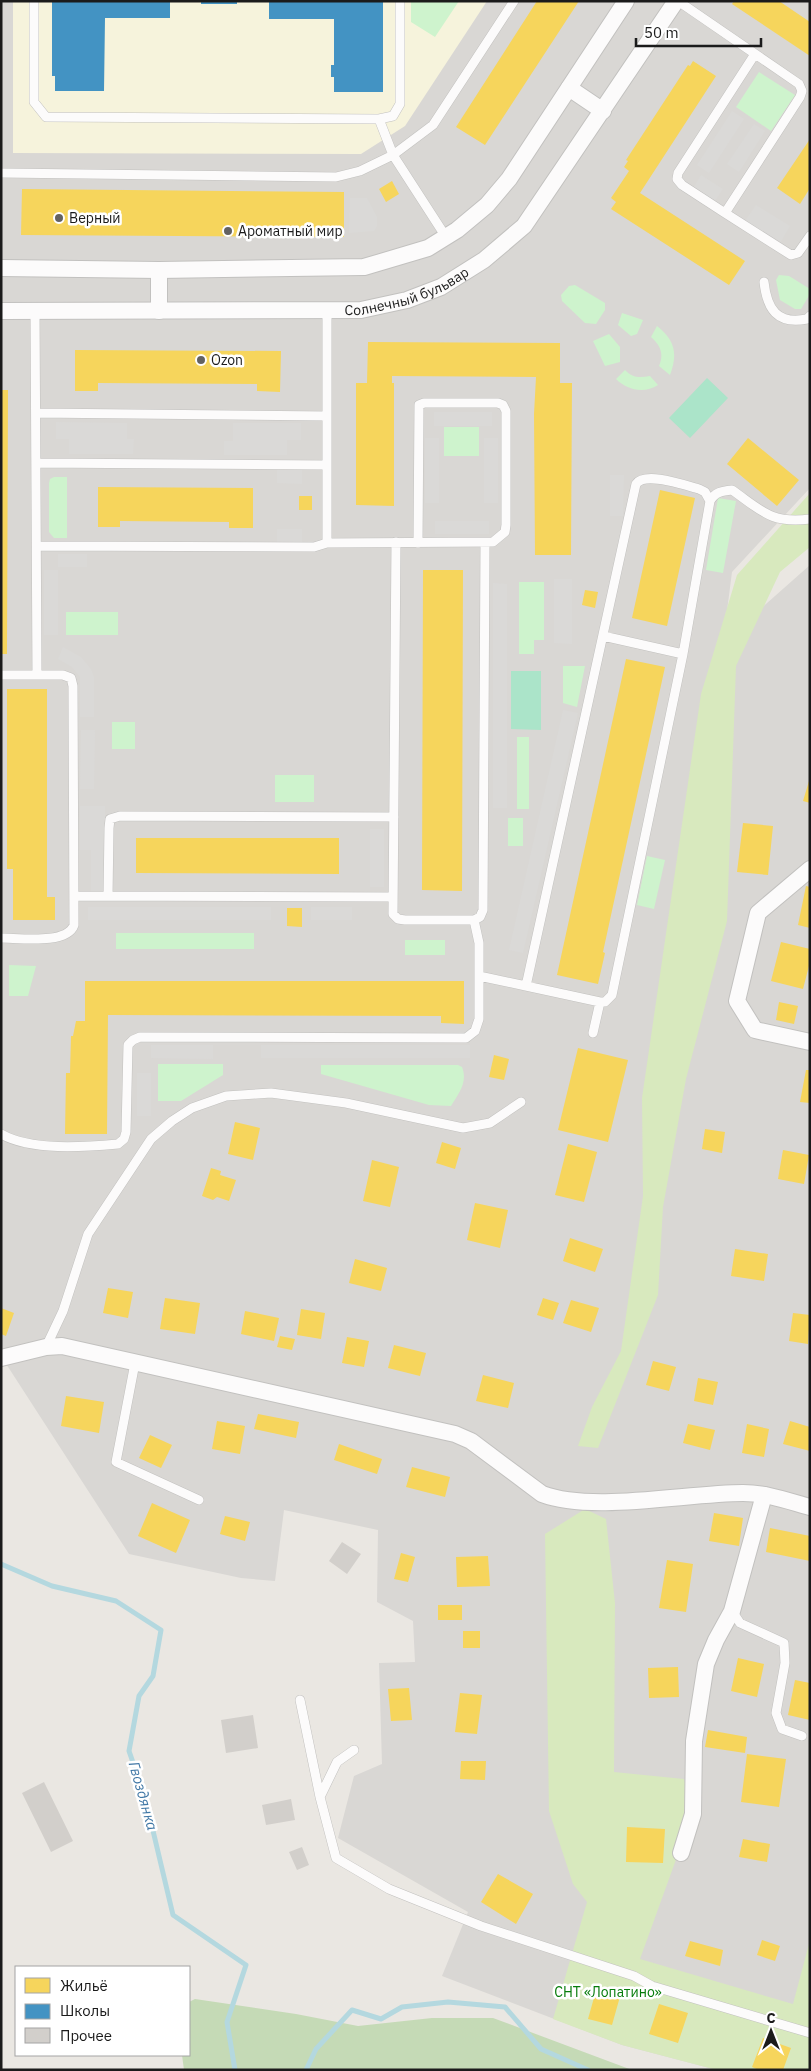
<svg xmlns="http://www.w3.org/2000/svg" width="811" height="2071" viewBox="0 0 811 2071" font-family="'IBM Plex Sans',sans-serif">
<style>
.residential{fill:#d9d7d4}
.education{fill:#f6f3dc}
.grass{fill:#d8e9be}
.forest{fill:#c5dab6}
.park{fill:#cef3cd}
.pitch{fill:#abe4c9}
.parking{fill:#dad9d7}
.homes{fill:#f6d55c}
.schools{fill:#4393c3}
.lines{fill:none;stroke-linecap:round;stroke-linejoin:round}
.stream{stroke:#b4d8df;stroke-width:5}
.building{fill:#d2cfcb}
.lane-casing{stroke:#c2c1bf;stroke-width:10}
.street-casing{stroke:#c2c1bf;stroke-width:18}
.lane{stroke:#fcfbfb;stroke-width:9}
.street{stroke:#fcfbfb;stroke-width:16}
.poi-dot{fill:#636261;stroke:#fff;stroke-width:2}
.labels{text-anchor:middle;stroke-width:5;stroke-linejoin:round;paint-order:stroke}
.poi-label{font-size:14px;fill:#1b1b1b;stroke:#fff;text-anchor:start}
.street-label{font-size:14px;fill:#1b1b1b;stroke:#fff}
.park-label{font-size:14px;fill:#067c0b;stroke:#fff}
.water-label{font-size:15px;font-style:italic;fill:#4178a6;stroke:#fff}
</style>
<rect width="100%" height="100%" fill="#eae7e2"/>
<path class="residential" d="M1,1h809v487l-78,84 -9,70 87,-77v1505h-93l-95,-25 -180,-69 26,-64 -130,-74 16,-62 28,-12 -3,-101 36,-1 -2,-41 -36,-19 1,-72 -94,-20 -9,71 -34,-3 -112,-24 -128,-198z"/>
<path class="education" d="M13,1h474l-82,125 -44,28 -348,-1z"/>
<path class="grass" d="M810,493v54l-30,25 -44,94 -9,255 -41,158 -23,128 -5,88 -60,153 -20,-2 14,-39 29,-56 22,-155 -1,-98 59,-404 36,-119z
M585,1509l21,10 9,84 -1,169 70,7 5,19 -11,56 -38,105 153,45 17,-64v130h-93l-95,-25 -69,-26 34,-117 -14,-18 -24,-73 -4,-277z"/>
<path class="forest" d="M195,1999l101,15 62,12 74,-8h61l139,52h-448l-2,-15h7v-53z"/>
<path class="park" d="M411,1h48l-24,36 -24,-15z
M759,72l36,23 -24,36 -35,-24z
M779,275l10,1 21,13v5l-9,15h-6l-15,-9 -4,-20z
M575,285l30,18v7l-9,14 -11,-1 -23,-22 -1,-6 8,-9z
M622,313l21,7 -6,14 -6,2 -13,-11z
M657,326c18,14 21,28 13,49l-11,-9c5,-12 2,-20 -8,-29z
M609,334l11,13v15l-15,4 -12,-25z
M625,370c7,8 15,8 25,6l8,9c-14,9 -31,5 -42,-6z
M444,427h35v29h-35z
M54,477h13v61h-13l-5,-6v-49l1,-4z
M718,498l18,3 -13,72 -17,-3z
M519,582h25v58h-10v14h-15z
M66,612h52v23h-52z
M563,666h22l-8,41 -14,-4z
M112,722h23v27h-23z
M517,737h12v72h-12z
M275,775h39v27h-39z
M508,818h15v28h-15z
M647,856l18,4 -11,49 -17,-4z
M116,933h138v16h-138z
M405,940h40v15h-40z
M9,965l27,1 -8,30h-19z
M158,1064h65v11l-42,26h-23z
M321,1065h137l4,2c6,15 -3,26 -11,39l-22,-1 -108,-31z"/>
<path class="pitch" d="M707,378l21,20 -38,40 -21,-20z
M511,671h30v59l-30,-1z"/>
<path class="parking" d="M732,111l12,8 -35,54 -12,-8z
M754,124l11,7 -26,41 -12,-8z
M701,175l22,14 -8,12 -21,-14z
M350,198h17l10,19v9l-3,5 -25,2z
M756,205l34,21 -10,17 -35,-22z
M434,412h58v14h-58z
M56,422l71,1v16h7l-1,15h-64v-15h-13z
M233,423h68v17h-14v15h-63v-14h9z
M425,438h14v65h-14z
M484,438h14v65h-14z
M277,470h25v14l-25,-1z
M610,475h14l-1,41h-13z
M435,521h54v13h-54z
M277,529h25v14h-25z
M58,554h29v13h-29z
M44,570h14v65h-14z
M554,579h18v65l-18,-1z
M493,583l14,1v224h-14z
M63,647l18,10 10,12 3,8v40h-14v-40l-8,-10 -14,-8z
M563,710l15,3 -55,240 -14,-3z
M81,730h14l-1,59h-14z
M80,806h25v86h-14v-42h-11z
M370,829h14v58h-14z
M88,907h183v13h-183z
M311,907h41v13h-41z
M151,1045h62v14l-62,-1z
M261,1045h209v13h-209z
M137,1073h14v43h-14z"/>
<path class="homes" d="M537,1h42l-94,144 -29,-18z
M734,1h45l31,21v34l-78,-52z
M693,61l23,15 -76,117 105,68 -16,24 -118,-76 5,-7 -5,-4 18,-27 -5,-4 4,-6 -2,-1 62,-95 2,1z
M810,139v49l-10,16 -23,-16z
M392,181l7,13 -13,8 -7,-13z
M22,189l322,3v45l-323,-2z
M368,342l192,1v40h12l-1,172h-36l-1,-141 2,-37 -144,-1v7h2v123l-38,-1v-122h11z
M75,350l206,1 -1,41 -23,-1v-7l-159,-1v8h-23z
M1,390h7l-1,264h-6z
M748,438l51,42 -22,26 -50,-42z
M98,487l155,1v40h-24v-6l-109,-1v6h-22z
M660,490l35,8 -28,128 -35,-8z
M299,496h13v14h-13z
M423,570h40l-1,321 -40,-1z
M585,590l13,2 -3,16 -13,-3z
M626,659l39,8 -62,285 2,1 -7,31 -41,-9z
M7,689h40v208h8v23h-42v-51h-6z
M809,781h1v22l-7,-2z
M743,823l30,3 -5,49 -31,-3z
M136,838h203v36l-203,-1z
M806,886l4,1v41l-12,-3z
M287,908h15v19l-15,-1z
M781,942l29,7v13l-7,27 -32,-8z
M85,981h379v43l-23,-1v-7l-333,-1 -1,119h-42l1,-61h4l1,-37h2l3,-15h9z
M779,1002l19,4 -4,18 -18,-4z
M578,1048l50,12 -20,82 -50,-12z
M494,1055l15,4 -5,21 -15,-3z
M806,1070h4v33l-10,-1z
M235,1122l25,6 -7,32 -25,-6z
M705,1129l20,3 -3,21 -20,-4z
M442,1142l19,6 -6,21 -19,-6z
M568,1144l29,8 -13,50 -29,-7z
M783,1150l26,5 -5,29 -26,-5z
M372,1160l27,7 -9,40 -27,-6z
M211,1168l10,3 -1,4 16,5 -7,21 -12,-4 -4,3 -11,-4z
M475,1203l33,7 -8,38 -33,-8z
M570,1238l33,11 -8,23 -32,-11z
M735,1249l33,5 -4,27 -33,-5z
M355,1259l32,9 -6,23 -32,-8z
M108,1288l25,4 -5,26 -25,-5z
M165,1298l35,5 -5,31 -35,-5z
M543,1298l16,5 -6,17 -16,-5z
M571,1300l28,8 -8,24 -28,-9z
M1,1308l13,5 -8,23 -5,-2z
M301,1309l24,4 -4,26 -24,-4z
M245,1311l34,7 -5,23 -33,-7z
M793,1313l17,2 -2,29 -19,-3z
M280,1336l15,3 -3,11 -15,-3z
M347,1337l22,4 -5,26 -22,-4z
M394,1345l32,8 -6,23 -32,-8z
M653,1361l23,6 -7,24 -23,-6z
M483,1375l31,8 -6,25 -32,-7z
M698,1378l20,4 -5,23 -19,-4z
M66,1396l38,6 -5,31 -38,-7z
M258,1414l41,8 -3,16 -42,-9z
M217,1421l28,5 -5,28 -28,-5z
M790,1421l20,6v24l-27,-7z
M688,1424l27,6 -5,20 -27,-7z
M747,1424l22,5 -5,28 -22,-4z
M150,1435l22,10 -11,23 -22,-10z
M339,1444l43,15 -5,15 -43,-14z
M412,1467l38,10 -5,20 -39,-10z
M152,1503l38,17 -14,33 -38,-17z
M714,1513l29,5 -4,28 -30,-5z
M225,1516l25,6 -5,19 -25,-7z
M770,1528l40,8v25l-44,-9z
M401,1553l14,4 -7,25 -14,-3z
M488,1556l2,30 -33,1 -1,-30z
M667,1560l26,4 -7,48 -27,-4z
M438,1605h24v15h-24z
M463,1631h17v17h-17z
M738,1658l26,6 -7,33 -26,-6z
M678,1667l1,30 -30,1 -1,-30z
M795,1680l15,3v37l-22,-5z
M409,1688l3,32 -21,1 -3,-32z
M460,1693l22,2 -5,39 -22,-2z
M708,1730l39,7 -2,16 -40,-6z
M747,1754l39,5 -7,48 -38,-5z
M461,1761h25l-1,19 -25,-1z
M627,1827l38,2 -2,34 -37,-1z
M743,1839l27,5 -3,18 -28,-5z
M498,1874l35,20 -17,30 -35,-22z
M762,1940l18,6 -5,15 -18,-6z
M690,1941l33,9 -3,16 -35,-10z
M597,1987l24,6 -9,32 -24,-6z
M659,2004l29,9 -10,30 -29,-9z
M763,2038l28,10 -8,22h-24l-7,-3z"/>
<path class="schools" d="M52,1h118v17h-65l-1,73h-49v-15h-3z
M201,1h36v3h-36z
M269,1h114v91h-49v-15h-3v-12h3v-46h-65z"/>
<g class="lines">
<path class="stream" d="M1,1564l51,22 64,15 45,29 -8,46 -14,20 -10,55 16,46 28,118 73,50 -19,57 8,48
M306,2070l10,-21 36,-39 29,9 21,-12 46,-5 57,5 36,42 47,21"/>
</g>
<path class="building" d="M342,1542l19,12 -14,20 -18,-13z
M253,1715l5,33 -32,5 -5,-33z
M44,1782l29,59 -22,11 -29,-59z
M291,1799l4,21 -29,5 -4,-20z
M302,1847l7,18 -12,5 -8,-18z"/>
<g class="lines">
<defs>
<path id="lane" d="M34,1v101l12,15 333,2 14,36 53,82
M678,1l121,83 3,7 -2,6 -75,116 66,42 7,-2 12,-17
M379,119l14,-3 7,-12v-103
M1,173l335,4 24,-6 33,-16 40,-30 81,-124
M725,213l-43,-28 -5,-6 1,-6 77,-119
M764,282c3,27 13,43 43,37l3,-3
M327,311v232
M36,413l291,3
M36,463l291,2
M710,501c5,-9 12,-10 22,-11 30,21 39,34 78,29
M396,542l-3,372 5,5 7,1h69l6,-3 3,-7 2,-366
M37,546l277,1 13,-4 166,-1 12,-10 1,-7v-114l-3,-6 -5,-2h-74l-5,2 -1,138
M603,636l80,18
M1,675h36
M74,896l319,1
M108,896l1,-68 1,-9 10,-3 274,1
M1,938c18,0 66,7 73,-13l-1,-239 -2,-8 -8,-3h-26l-2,-364
M479,976l47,10 110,-502c9,-13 48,1 63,5l6,3 5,9 -27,153 -71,341 -7,7h-5l-74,-16
M593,1033l7,-31
M1,1134c30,17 83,13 117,10l6,-5 2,-7 2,-87 5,-5 7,-3 326,1 9,-7 4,-12v-76l-5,-23
M46,1347l17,-36 25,-77 63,-95 21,-18 20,-13 34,-12 45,-3 75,10 117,25 27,-5 31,-21
M135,1363l-19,99 83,38
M732,1611l8,12 44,20 1,20 -9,50 6,16 20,7
M300,1700l20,97
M354,1750l-17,12 -17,35 16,61 53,31 92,37 153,50 18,10 158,47"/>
<g id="street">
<path d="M569,88l34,23"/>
<path d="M1,268l158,2 205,-3 64,-19 29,-18 30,-25 22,-26 117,-178"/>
<path id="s1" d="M1,311l360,-1 46,-10 34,-13 43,-27 40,-34 152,-225"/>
<path d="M159,311v-41"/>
<path d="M810,869l-52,44 -21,88 18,29 55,12"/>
<path d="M1,1358l45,-11 16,-1 393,88 16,7 71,53c50,19 145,-1 201,-1 23,0 45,8 67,14"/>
<path d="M681,1853l12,-39 1,-73 12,-77 10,-24 16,-29 32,-116"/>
</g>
</defs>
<use href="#lane" class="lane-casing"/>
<use href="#street" class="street-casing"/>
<use href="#lane" class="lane"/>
<use href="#street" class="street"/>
</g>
<g class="poi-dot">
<circle cx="59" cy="218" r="5"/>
<circle cx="228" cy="231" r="5"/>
<circle cx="201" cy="360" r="5"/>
</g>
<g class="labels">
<g class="poi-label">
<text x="69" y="223">Верный</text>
<text x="238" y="236">Ароматный мир</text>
<text x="211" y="365">Ozon</text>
</g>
<g class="street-label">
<text dy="5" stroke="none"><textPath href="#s1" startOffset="409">Солнечный бульвар</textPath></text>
</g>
<g class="park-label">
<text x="608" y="1997">СНТ «Лопатино»</text>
</g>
<g class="water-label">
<text transform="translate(143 1796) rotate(74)" y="5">Гвоздянка</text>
</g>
</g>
<rect width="811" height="2071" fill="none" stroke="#1b1b1b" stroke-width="5"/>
<rect x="15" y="1966" width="175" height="90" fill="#ffffff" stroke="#a4a4a4"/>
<rect x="25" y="1978" width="25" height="15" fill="#f6d55c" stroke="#a4a4a4"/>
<text x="60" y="1991" font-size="15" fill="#1b1b1b">Жильё</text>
<rect x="25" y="2004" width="25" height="15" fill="#4393c3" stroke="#a4a4a4"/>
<text x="60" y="2016" font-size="15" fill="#1b1b1b">Школы</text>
<rect x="25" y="2028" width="25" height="15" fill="#d2cfcb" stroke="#a4a4a4"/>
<text x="60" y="2041" font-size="15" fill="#1b1b1b">Прочее</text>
<g transform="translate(771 2031)" stroke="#ffffff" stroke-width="4" paint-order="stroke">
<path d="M0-4L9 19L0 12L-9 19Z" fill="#1b1b1b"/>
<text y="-8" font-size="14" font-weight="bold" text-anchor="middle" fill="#1b1b1b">С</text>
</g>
<path d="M636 38v8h125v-8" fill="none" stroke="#1b1b1b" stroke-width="2.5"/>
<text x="644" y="38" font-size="15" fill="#1b1b1b" stroke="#ffffff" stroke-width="4" paint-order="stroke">50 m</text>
</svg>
